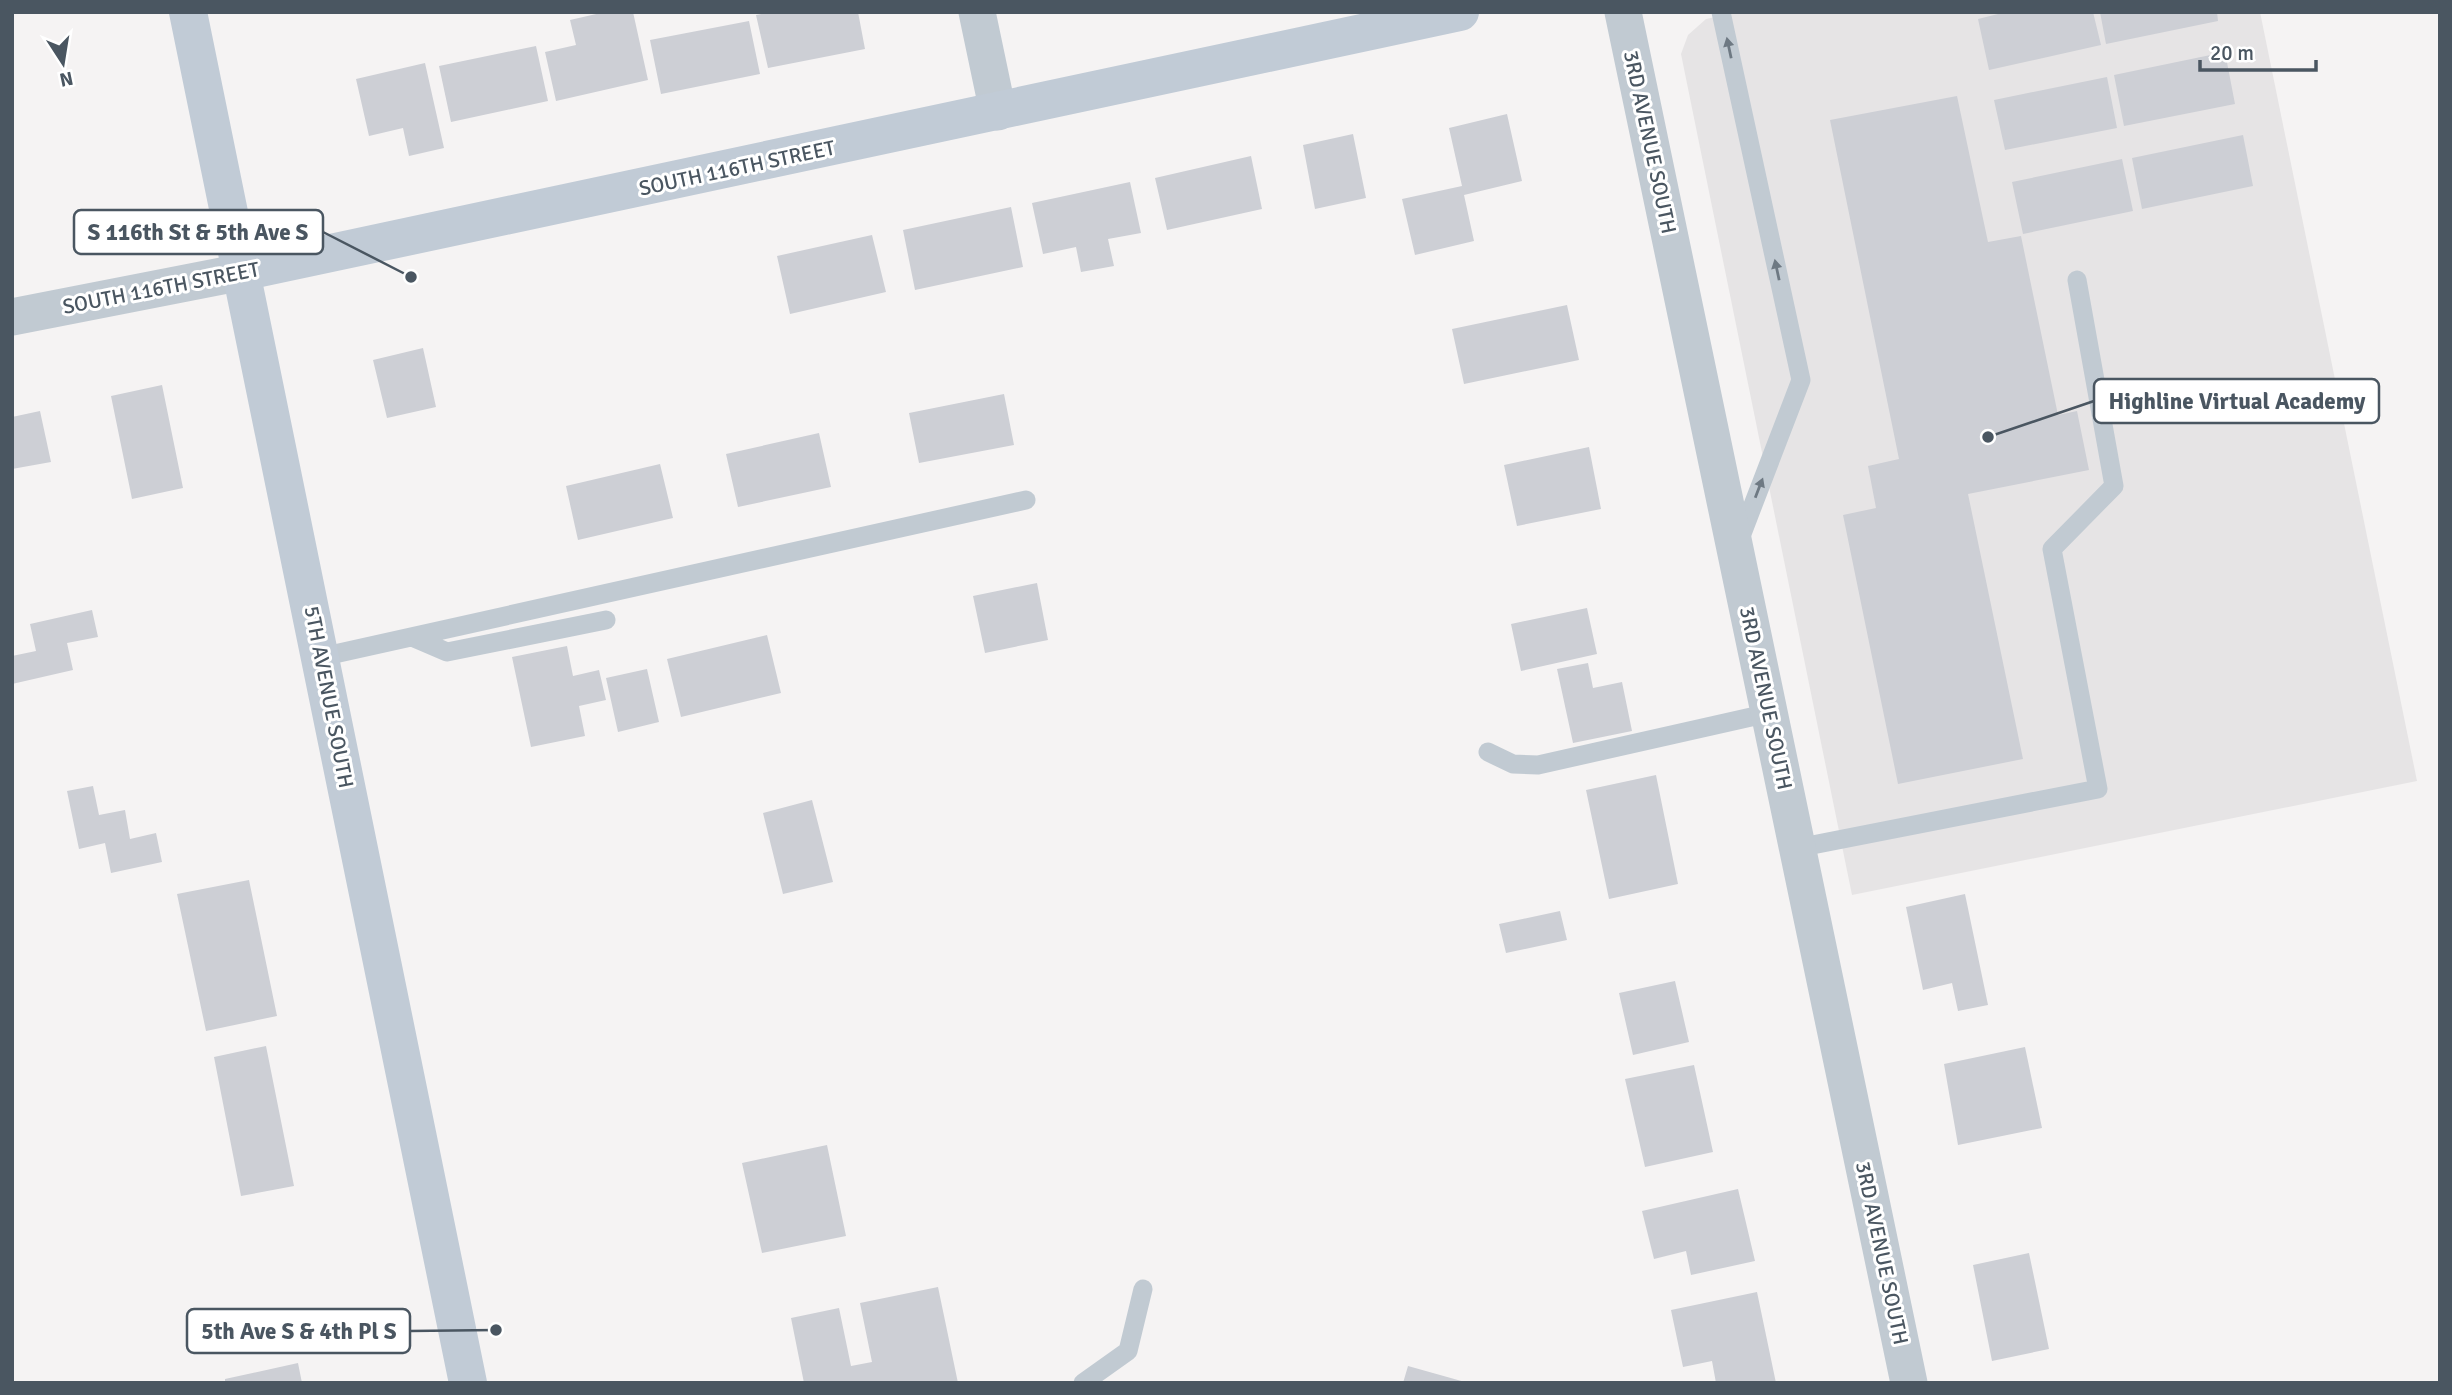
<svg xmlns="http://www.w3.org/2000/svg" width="2452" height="1395" viewBox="0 0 2452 1395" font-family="Signika,sans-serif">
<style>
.education{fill:#e6e4e5}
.building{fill:#cdcfd5}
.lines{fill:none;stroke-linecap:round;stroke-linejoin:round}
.lane{stroke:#c1cad2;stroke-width:19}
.street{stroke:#c1cad2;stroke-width:37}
.secondary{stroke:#c1cbd6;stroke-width:38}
.oneway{fill:#6e7983}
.labels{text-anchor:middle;stroke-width:6;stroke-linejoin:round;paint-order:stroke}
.street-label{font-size:21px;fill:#4a5661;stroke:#fff}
.leader{fill:none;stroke:#4a5661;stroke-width:2.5}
.callout-dot{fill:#4a5661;stroke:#fff;stroke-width:2.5}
.callout{fill:#fff;stroke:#4a5661;stroke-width:2.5}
.callout-label{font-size:23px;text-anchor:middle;font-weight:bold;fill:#4a5661}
</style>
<rect width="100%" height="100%" fill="#f5f3f3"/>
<path class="education" d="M1739,12h521l157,769 -565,114 -171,-841 7,-19 18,-16z"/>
<path class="building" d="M605,12h28l15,68 -92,21 -11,-49 31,-7 -6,-25z
M771,12h87l7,37 -97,19 -12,-53z
M2006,12h87l8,33 -112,25 -11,-51z
M2100,12h117l1,9 -112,23z
M749,21l11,53 -99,20 -11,-54z
M536,46l12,55 -97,21 -12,-56z
M2225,52l10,52 -111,22 -10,-51z
M425,63l19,85 -35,8 -6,-28 -34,8 -13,-57z
M2107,77l10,51 -112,22 -11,-50z
M1957,96l31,146 33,-6 37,179 19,-4 12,59 -121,24 55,265 -125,25 -55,-269 33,-7 -8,-42 31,-7 -69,-339z
M1507,114l15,67 -58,14 10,46 -59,14 -13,-56 60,-13 -13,-58z
M1353,134l13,64 -51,11 -12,-64z
M2243,135l10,51 -111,23 -10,-51z
M1251,156l11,53 -95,21 -12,-52z
M2122,159l11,52 -110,23 -11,-52z
M1130,182l11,51 -33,6 6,27 -33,6 -5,-25 -33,7 -11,-51z
M1011,207l12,60 -108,23 -12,-60z
M872,235l14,57 -96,22 -13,-58z
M1567,305l12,55 -115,24 -12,-55z
M423,348l13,59 -49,11 -14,-58z
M162,385l21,103 -51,11 -21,-103z
M1004,394l10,51 -95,18 -10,-50z
M40,411l11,51 -39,7v-52z
M819,433l12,54 -93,20 -12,-53z
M1589,447l12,62 -84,17 -13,-61z
M660,464l13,54 -95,22 -12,-54z
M1037,583l11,57 -63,13 -12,-57z
M1587,608l10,46 -76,17 -10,-47z
M92,610l6,27 -31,6 6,27 -61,14v-28l24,-5 -6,-27z
M767,635l14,58 -100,24 -14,-58z
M567,646l6,30 26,-6 7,30 -27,6 6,30 -54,11 -19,-90z
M1588,663l5,25 29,-6 10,49 -59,12 -16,-74z
M647,669l12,53 -41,10 -12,-54z
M1656,775l22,109 -69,15 -23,-109z
M93,786l6,29 26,-5 5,29 26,-6 6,29 -51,11 -6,-30 -26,6 -12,-58z
M812,800l21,82 -50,12 -20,-81z
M249,880l28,136 -71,15 -29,-137z
M1965,894l23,111 -30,6 -6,-28 -29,7 -17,-83z
M1560,911l7,29 -61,13 -7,-29z
M1675,981l14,61 -56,13 -14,-62z
M266,1046l28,140 -53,10 -27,-139z
M2025,1047l17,81 -84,17 -14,-81z
M1694,1065l19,87 -68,15 -20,-88z
M827,1145l19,91 -84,17 -20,-90z
M1738,1189l17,72 -64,14 -5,-24 -32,8 -12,-48z
M2029,1253l20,96 -57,12 -19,-96z
M938,1287l20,96h-154l-13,-65 48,-10 12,58 21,-4 -12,-59z
M1757,1292l19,91h-60l-4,-22 -29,6 -12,-57z
M298,1363l4,20h-77v-4z
M1408,1366l57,16v1h-62z"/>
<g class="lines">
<path class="lane" d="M1721,12l80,368 -63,164
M412,637l35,15 159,-32
M321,657l705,-157
M1488,752l25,12 25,1 231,-52
M1797,848l301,-59 -46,-240 62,-63 -37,-206
M1083,1383l45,-32 15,-62"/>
<path class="street" d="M977,12l21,100
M1623,12l286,1371
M12,317l230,-45"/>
<path class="secondary" d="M188,12l280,1371
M242,272l1218,-260"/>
</g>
<defs><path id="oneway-solid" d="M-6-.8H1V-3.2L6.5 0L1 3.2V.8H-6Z" transform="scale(1.75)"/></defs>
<g class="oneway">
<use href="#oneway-solid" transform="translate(1729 48) rotate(-102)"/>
<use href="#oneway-solid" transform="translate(1777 270) rotate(-102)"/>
<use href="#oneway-solid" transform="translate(1759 488) rotate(-69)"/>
</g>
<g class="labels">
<g class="street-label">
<text transform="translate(1650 142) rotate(78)" y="7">3RD AVENUE SOUTH</text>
<text transform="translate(737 168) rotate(-12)" y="7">SOUTH 116TH STREET</text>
<text transform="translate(161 288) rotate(-11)" y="7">SOUTH 116TH STREET</text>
<text transform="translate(329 697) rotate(79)" y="7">5TH AVENUE SOUTH</text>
<text transform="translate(1766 698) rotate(78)" y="7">3RD AVENUE SOUTH</text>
<text transform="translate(1882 1253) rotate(78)" y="7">3RD AVENUE SOUTH</text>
</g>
</g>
<path class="leader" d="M411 277L323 232M1988 437L2094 401M496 1330L410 1331"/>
<g class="callout-dot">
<circle cx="411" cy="277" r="7"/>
<circle cx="1988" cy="437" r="7"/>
<circle cx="496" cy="1330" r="7"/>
</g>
<g class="callout">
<rect x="74" y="210" width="249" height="44" rx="7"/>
<rect x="2094" y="379" width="285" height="44" rx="7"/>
<rect x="187" y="1309" width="223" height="44" rx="7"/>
</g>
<g class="callout-label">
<text x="198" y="240">S 116th St &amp; 5th Ave S</text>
<text x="2237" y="409">Highline Virtual Academy</text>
<text x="299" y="1339">5th Ave S &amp; 4th Pl S</text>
</g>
<rect width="2452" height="1395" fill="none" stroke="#4a5661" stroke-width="28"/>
<g transform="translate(63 63) rotate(168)" stroke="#ffffff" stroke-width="5" paint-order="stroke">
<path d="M0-5L12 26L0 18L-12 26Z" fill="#4a5661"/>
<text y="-10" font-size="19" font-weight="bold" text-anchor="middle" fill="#4a5661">N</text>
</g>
<path d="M2200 60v10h116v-10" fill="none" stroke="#4a5661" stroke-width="3.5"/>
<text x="2210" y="60" font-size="21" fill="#4a5661" stroke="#ffffff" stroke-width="5" paint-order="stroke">20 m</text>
</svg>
